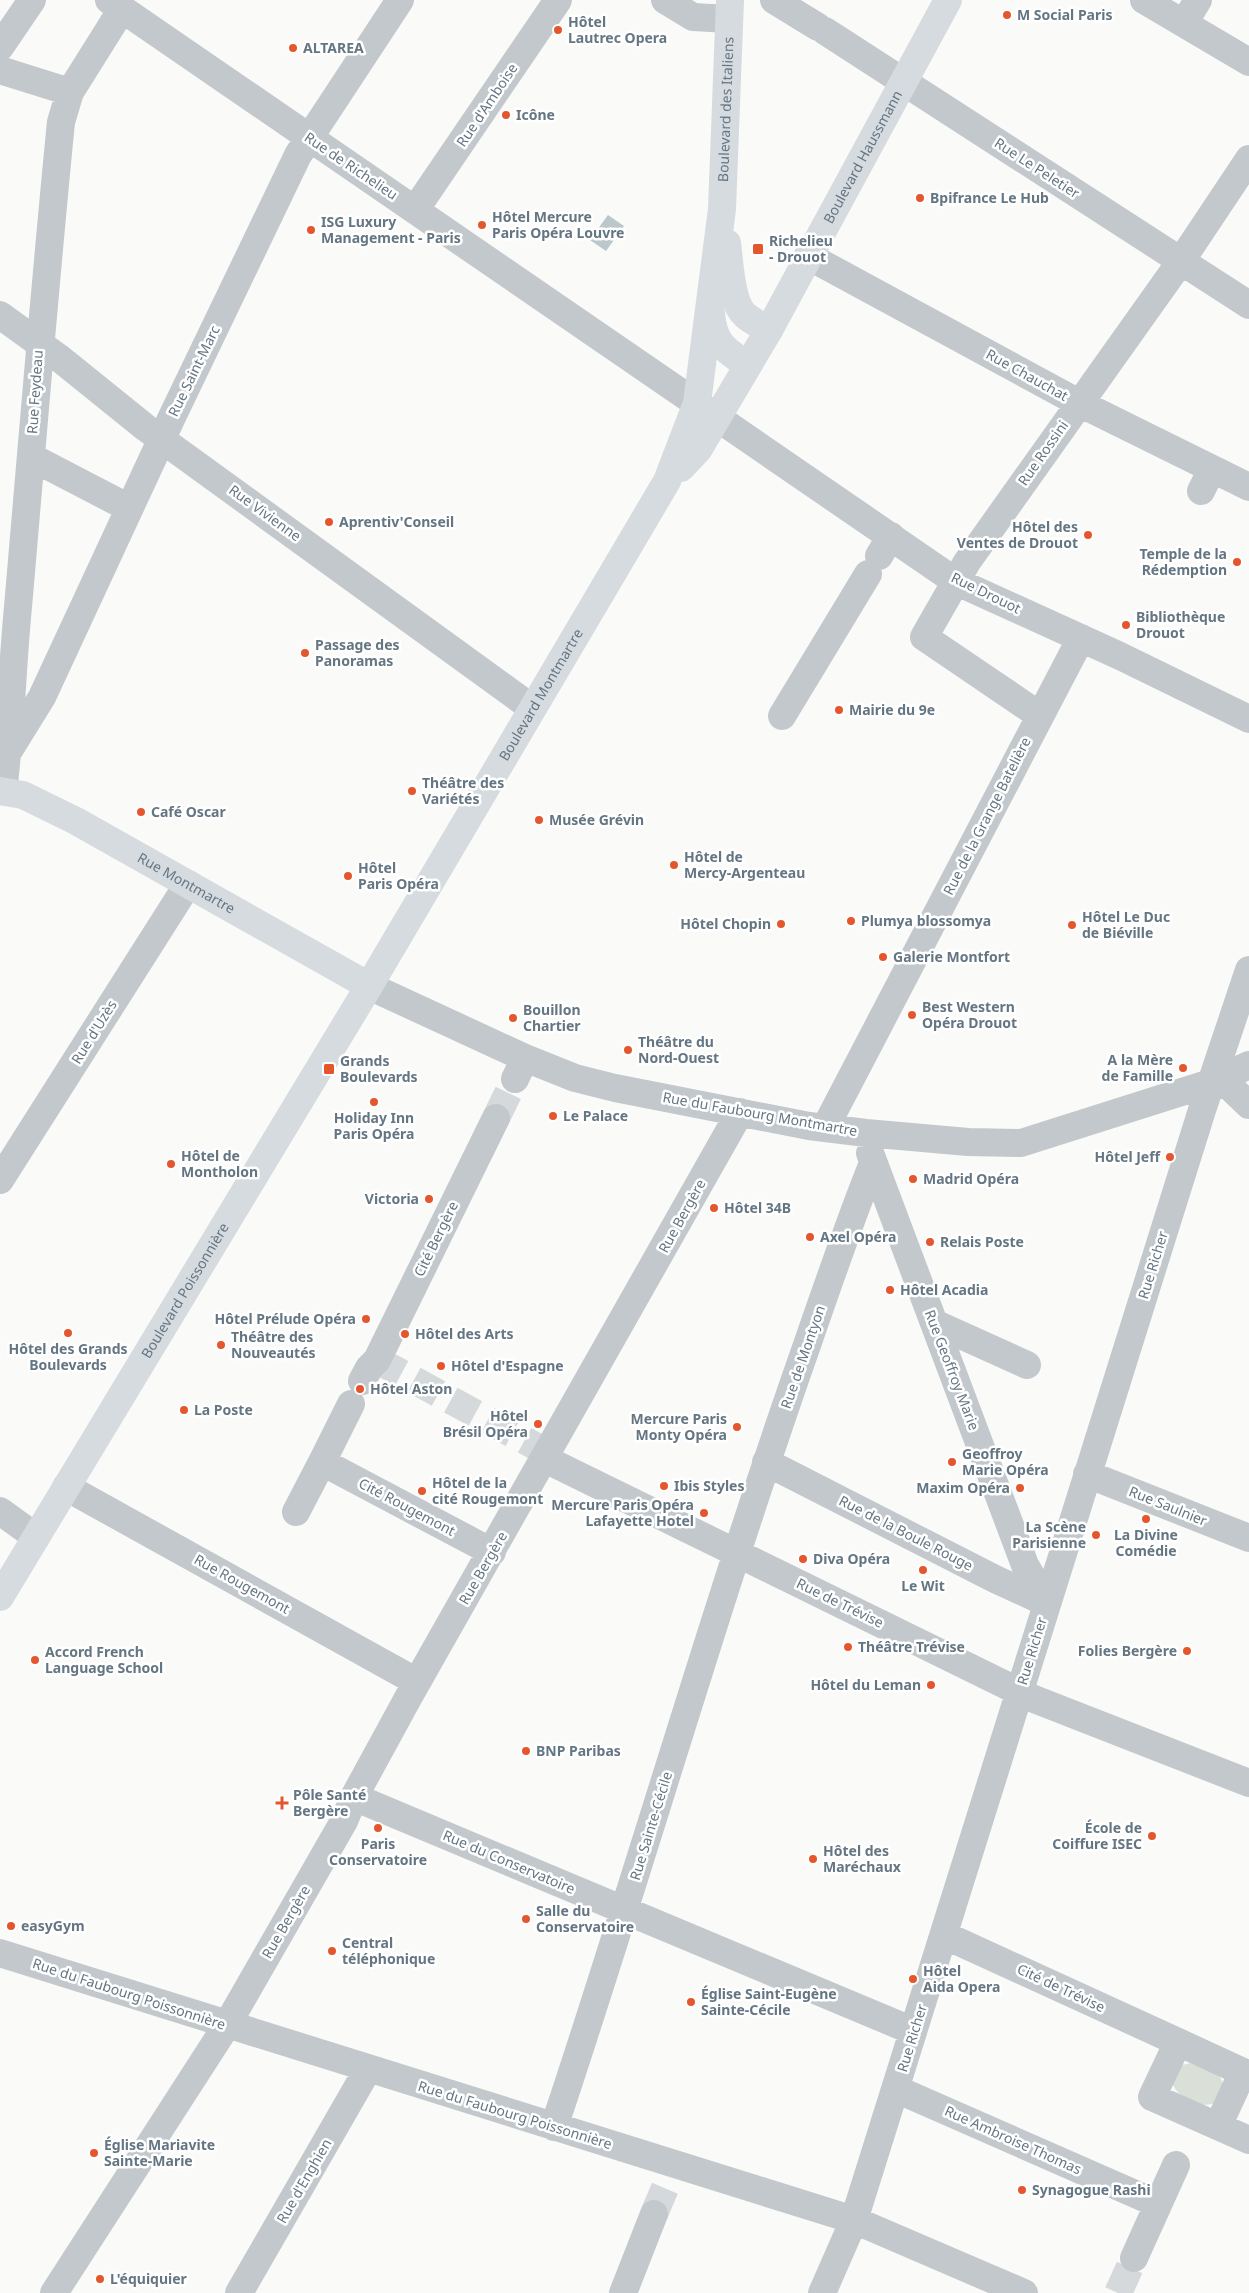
<svg xmlns="http://www.w3.org/2000/svg" width="1249" height="2293" viewBox="0 0 1249 2293" font-family="'Noto Sans',sans-serif">
<style>
.green{fill:#dadfd7}
.water{fill:#bbc7cb}
.lines{fill:none;stroke-linecap:round;stroke-linejoin:round}
.minor-tunnel{stroke:#d5d9db;stroke-width:28;stroke-dasharray:28 14;stroke-linecap:butt}
.minor{stroke:#c3c8cc;stroke-width:28}
.major{stroke:#d6dbdf;stroke-width:28}
.poi-dot{fill:#e4572e;stroke:#fff;stroke-width:2}
.labels{text-anchor:middle;stroke-width:5;stroke-linejoin:round;paint-order:stroke}
.poi-label{font-size:14px;font-weight:bold;fill:#657683;stroke:#fff;text-anchor:start}
.street-label{font-size:14px;fill:#657683;stroke:#fff}
</style>
<rect width="100%" height="100%" fill="#fafaf8"/>
<path class="green" d="M1191,2063l28,12 5,10 -9,18c-16,6 -38,-5 -43,-21l10,-17z"/>
<path class="water" d="M608,215l16,11 -18,25 -16,-11z"/>
<g class="lines">
<path class="minor-tunnel" d="M496,1118l19,-39
M377,1360l171,93
M654,2214l14,-33
M1118,2293l16,-35"/>
<path class="minor" d="M109,0l846,581 165,75 129,63
M665,0l28,17 36,2
M774,0l44,27
M1144,0l105,62
M1184,23l14,-23
M825,31l424,274
M0,47l32,-47
M0,70l70,22
M415,210l143,-210
M808,256l271,147 170,84
M0,315l58,42 88,71 386,280
M31,457l98,51
M1201,491l11,-22
M879,556l12,-20
M1039,715l-115,-78 43,-75 214,-301 68,-102
M782,716l86,-142
M8,752l34,-55 129,-278 127,-264 102,-155
M3,791c8,-61 9,-123 15,-184 14,-162 27,-324 43,-485l9,-30 52,-83
M369,986l156,72 50,20 40,10 194,38 57,7 102,9 53,1 189,-60 39,-18
M515,1079l10,-21
M1210,1083l18,2 21,20
M825,1128l256,-490
M870,1153l155,412 22,38
M0,1180l188,-296
M934,1323l93,42
M362,1381l7,-13 8,-8 119,-242
M351,1404l-29,58 170,90
M545,1459l489,240 215,84
M766,1462l229,117 52,24
M1087,1474l162,64
M66,1487l351,195
M0,1511l36,26
M296,1512l26,-50
M354,1797l559,234
M944,1935l234,107 -26,55 97,43
M0,1953l854,267 170,73
M1178,2042l65,30 -25,54
M896,2089l262,115
M554,2127c87,-260 162,-524 253,-782 21,-61 42,-122 66,-182
M1134,2258l42,-93
M54,2293l173,-268 117,-204 10,-24 54,-99 332,-586
M239,2293l129,-224
M623,2293l31,-79
M822,2293l32,-73 348,-1110 47,-140"/>
<g class="major">
<path d="M727,243c3,20 3,59 18,72 6,6 16,10 24,15"/>
<path d="M711,313c2,29 13,37 37,52"/>
<path id="s1" d="M681,468l17,-18 71,-120 179,-330"/>
<path id="s2" d="M0,791l23,4 53,26 293,165"/>
<path id="s3" d="M0,1597l369,-611 298,-505 30,-78 25,-194 8,-209"/>
</g>
</g>
<g class="poi-dot">
<circle cx="1007" cy="15" r="5"/>
<circle cx="558" cy="30" r="5"/>
<circle cx="293" cy="48" r="5"/>
<circle cx="506" cy="115" r="5"/>
<circle cx="920" cy="198" r="5"/>
<circle cx="482" cy="225" r="5"/>
<circle cx="311" cy="230" r="5"/>
<rect x="752" y="243" width="12" height="12" rx="2.5"/>
<circle cx="329" cy="522" r="5"/>
<circle cx="1088" cy="535" r="5"/>
<circle cx="1237" cy="562" r="5"/>
<circle cx="1126" cy="625" r="5"/>
<circle cx="305" cy="653" r="5"/>
<circle cx="839" cy="710" r="5"/>
<circle cx="412" cy="791" r="5"/>
<circle cx="141" cy="812" r="5"/>
<circle cx="539" cy="820" r="5"/>
<circle cx="674" cy="865" r="5"/>
<circle cx="348" cy="876" r="5"/>
<circle cx="851" cy="921" r="5"/>
<circle cx="781" cy="924" r="5"/>
<circle cx="1072" cy="925" r="5"/>
<circle cx="883" cy="957" r="5"/>
<circle cx="912" cy="1015" r="5"/>
<circle cx="513" cy="1018" r="5"/>
<circle cx="628" cy="1050" r="5"/>
<circle cx="1183" cy="1068" r="5"/>
<rect x="323" y="1063" width="12" height="12" rx="2.5"/>
<circle cx="374" cy="1102" r="5"/>
<circle cx="553" cy="1116" r="5"/>
<circle cx="1170" cy="1157" r="5"/>
<circle cx="171" cy="1164" r="5"/>
<circle cx="913" cy="1179" r="5"/>
<circle cx="429" cy="1199" r="5"/>
<circle cx="714" cy="1208" r="5"/>
<circle cx="810" cy="1237" r="5"/>
<circle cx="930" cy="1242" r="5"/>
<circle cx="890" cy="1290" r="5"/>
<circle cx="366" cy="1319" r="5"/>
<circle cx="68" cy="1333" r="5"/>
<circle cx="405" cy="1334" r="5"/>
<circle cx="221" cy="1345" r="5"/>
<circle cx="441" cy="1366" r="5"/>
<circle cx="360" cy="1389" r="5"/>
<circle cx="184" cy="1410" r="5"/>
<circle cx="538" cy="1424" r="5"/>
<circle cx="737" cy="1427" r="5"/>
<circle cx="952" cy="1462" r="5"/>
<circle cx="664" cy="1486" r="5"/>
<circle cx="1020" cy="1488" r="5"/>
<circle cx="422" cy="1491" r="5"/>
<circle cx="704" cy="1513" r="5"/>
<circle cx="1146" cy="1519" r="5"/>
<circle cx="1096" cy="1535" r="5"/>
<circle cx="803" cy="1559" r="5"/>
<circle cx="923" cy="1570" r="5"/>
<circle cx="848" cy="1647" r="5"/>
<circle cx="1187" cy="1651" r="5"/>
<circle cx="35" cy="1660" r="5"/>
<circle cx="931" cy="1685" r="5"/>
<circle cx="526" cy="1751" r="5"/>
<path d="M279.5 1795.5h5v5h5v5h-5v5h-5v-5h-5v-5h5z"/>
<circle cx="378" cy="1828" r="5"/>
<circle cx="1152" cy="1836" r="5"/>
<circle cx="813" cy="1859" r="5"/>
<circle cx="526" cy="1919" r="5"/>
<circle cx="11" cy="1926" r="5"/>
<circle cx="332" cy="1951" r="5"/>
<circle cx="913" cy="1979" r="5"/>
<circle cx="691" cy="2002" r="5"/>
<circle cx="94" cy="2153" r="5"/>
<circle cx="1022" cy="2190" r="5"/>
<circle cx="100" cy="2279" r="5"/>
</g>
<g class="labels">
<g class="poi-label">
<text x="1017" y="20">M Social Paris</text>
<text x="568" y="27">Hôtel<tspan x="568" dy="16">Lautrec Opera</tspan></text>
<text x="303" y="53">ALTAREA</text>
<text x="516" y="120">Icône</text>
<text x="930" y="203">Bpifrance Le Hub</text>
<text x="492" y="222">Hôtel Mercure<tspan x="492" dy="16">Paris Opéra Louvre</tspan></text>
<text x="321" y="227">ISG Luxury<tspan x="321" dy="16">Management - Paris</tspan></text>
<text x="769" y="246">Richelieu<tspan x="769" dy="16">- Drouot</tspan></text>
<text x="339" y="527">Aprentiv'Conseil</text>
<text x="1078" y="532" text-anchor="end">Hôtel des<tspan x="1078" dy="16">Ventes de Drouot</tspan></text>
<text x="1227" y="559" text-anchor="end">Temple de la<tspan x="1227" dy="16">Rédemption</tspan></text>
<text x="1136" y="622">Bibliothèque<tspan x="1136" dy="16">Drouot</tspan></text>
<text x="315" y="650">Passage des<tspan x="315" dy="16">Panoramas</tspan></text>
<text x="849" y="715">Mairie du 9e</text>
<text x="422" y="788">Théâtre des<tspan x="422" dy="16">Variétés</tspan></text>
<text x="151" y="817">Café Oscar</text>
<text x="549" y="825">Musée Grévin</text>
<text x="684" y="862">Hôtel de<tspan x="684" dy="16">Mercy-Argenteau</tspan></text>
<text x="358" y="873">Hôtel<tspan x="358" dy="16">Paris Opéra</tspan></text>
<text x="1082" y="922">Hôtel Le Duc<tspan x="1082" dy="16">de Biéville</tspan></text>
<text x="861" y="926">Plumya blossomya</text>
<text x="771" y="929" text-anchor="end">Hôtel Chopin</text>
<text x="893" y="962">Galerie Montfort</text>
<text x="922" y="1012">Best Western<tspan x="922" dy="16">Opéra Drouot</tspan></text>
<text x="523" y="1015">Bouillon<tspan x="523" dy="16">Chartier</tspan></text>
<text x="638" y="1047">Théâtre du<tspan x="638" dy="16">Nord-Ouest</tspan></text>
<text x="1173" y="1065" text-anchor="end">A la Mère<tspan x="1173" dy="16">de Famille</tspan></text>
<text x="340" y="1066">Grands<tspan x="340" dy="16">Boulevards</tspan></text>
<text x="563" y="1121">Le Palace</text>
<text x="374" y="1123" text-anchor="middle">Holiday Inn<tspan x="374" dy="16">Paris Opéra</tspan></text>
<text x="181" y="1161">Hôtel de<tspan x="181" dy="16">Montholon</tspan></text>
<text x="1160" y="1162" text-anchor="end">Hôtel Jeff</text>
<text x="923" y="1184">Madrid Opéra</text>
<text x="419" y="1204" text-anchor="end">Victoria</text>
<text x="724" y="1213">Hôtel 34B</text>
<text x="820" y="1242">Axel Opéra</text>
<text x="940" y="1247">Relais Poste</text>
<text x="900" y="1295">Hôtel Acadia</text>
<text x="356" y="1324" text-anchor="end">Hôtel Prélude Opéra</text>
<text x="415" y="1339">Hôtel des Arts</text>
<text x="231" y="1342">Théâtre des<tspan x="231" dy="16">Nouveautés</tspan></text>
<text x="68" y="1354" text-anchor="middle">Hôtel des Grands<tspan x="68" dy="16">Boulevards</tspan></text>
<text x="451" y="1371">Hôtel d'Espagne</text>
<text x="370" y="1394">Hôtel Aston</text>
<text x="194" y="1415">La Poste</text>
<text x="528" y="1421" text-anchor="end">Hôtel<tspan x="528" dy="16">Brésil Opéra</tspan></text>
<text x="727" y="1424" text-anchor="end">Mercure Paris<tspan x="727" dy="16">Monty Opéra</tspan></text>
<text x="962" y="1459">Geoffroy<tspan x="962" dy="16">Marie Opéra</tspan></text>
<text x="432" y="1488">Hôtel de la<tspan x="432" dy="16">cité Rougemont</tspan></text>
<text x="674" y="1491">Ibis Styles</text>
<text x="1010" y="1493" text-anchor="end">Maxim Opéra</text>
<text x="694" y="1510" text-anchor="end">Mercure Paris Opéra<tspan x="694" dy="16">Lafayette Hotel</tspan></text>
<text x="1086" y="1532" text-anchor="end">La Scène<tspan x="1086" dy="16">Parisienne</tspan></text>
<text x="1146" y="1540" text-anchor="middle">La Divine<tspan x="1146" dy="16">Comédie</tspan></text>
<text x="813" y="1564">Diva Opéra</text>
<text x="923" y="1591" text-anchor="middle">Le Wit</text>
<text x="858" y="1652">Théâtre Trévise</text>
<text x="1177" y="1656" text-anchor="end">Folies Bergère</text>
<text x="45" y="1657">Accord French<tspan x="45" dy="16">Language School</tspan></text>
<text x="921" y="1690" text-anchor="end">Hôtel du Leman</text>
<text x="536" y="1756">BNP Paribas</text>
<text x="293" y="1800">Pôle Santé<tspan x="293" dy="16">Bergère</tspan></text>
<text x="1142" y="1833" text-anchor="end">École de<tspan x="1142" dy="16">Coiffure ISEC</tspan></text>
<text x="378" y="1849" text-anchor="middle">Paris<tspan x="378" dy="16">Conservatoire</tspan></text>
<text x="823" y="1856">Hôtel des<tspan x="823" dy="16">Maréchaux</tspan></text>
<text x="536" y="1916">Salle du<tspan x="536" dy="16">Conservatoire</tspan></text>
<text x="21" y="1931">easyGym</text>
<text x="342" y="1948">Central<tspan x="342" dy="16">téléphonique</tspan></text>
<text x="923" y="1976">Hôtel<tspan x="923" dy="16">Aida Opera</tspan></text>
<text x="701" y="1999">Église Saint-Eugène<tspan x="701" dy="16">Sainte-Cécile</tspan></text>
<text x="104" y="2150">Église Mariavite<tspan x="104" dy="16">Sainte-Marie</tspan></text>
<text x="1032" y="2195">Synagogue Rashi</text>
<text x="110" y="2284">L'équiquier</text>
</g>
<g class="street-label">
<text transform="translate(487 105) rotate(-56)" y="5">Rue d'Amboise</text>
<text dy="5" stroke="none"><textPath href="#s3" startOffset="1679">Boulevard des Italiens</textPath></text>
<text dy="5" stroke="none"><textPath href="#s1" startOffset="361">Boulevard Haussmann</textPath></text>
<text transform="translate(351 166) rotate(34)" y="5">Rue de Richelieu</text>
<text transform="translate(1037 168) rotate(33)" y="5">Rue Le Peletier</text>
<text transform="translate(194 371) rotate(-64)" y="5">Rue Saint-Marc</text>
<text transform="translate(1027 375) rotate(29)" y="5">Rue Chauchat</text>
<text transform="translate(35 392) rotate(-86)" y="5">Rue Feydeau</text>
<text transform="translate(1043 453) rotate(-55)" y="5">Rue Rossini</text>
<text transform="translate(265 513) rotate(36)" y="5">Rue Vivienne</text>
<text transform="translate(986 593) rotate(26)" y="5">Rue Drouot</text>
<text dy="5" stroke="none"><textPath href="#s3" startOffset="1052">Boulevard Montmartre</textPath></text>
<text transform="translate(987 816) rotate(-63)" y="5">Rue de la Grange Batelière</text>
<text dy="5" stroke="none"><textPath href="#s2" startOffset="209">Rue Montmartre</textPath></text>
<text transform="translate(94 1032) rotate(-58)" y="5">Rue d'Uzès</text>
<text transform="translate(760 1114) rotate(10)" y="5">Rue du Faubourg Montmartre</text>
<text transform="translate(682 1216) rotate(-61)" y="5">Rue Bergère</text>
<text transform="translate(436 1239) rotate(-64)" y="5">Cité Bergère</text>
<text transform="translate(1153 1265) rotate(-73)" y="5">Rue Richer</text>
<text dy="5" stroke="none"><textPath href="#s3" startOffset="358">Boulevard Poissonnière</textPath></text>
<text transform="translate(803 1357) rotate(-71)" y="5">Rue de Montyon</text>
<text transform="translate(952 1370) rotate(69)" y="5">Rue Geoffroy Marie</text>
<text transform="translate(1168 1506) rotate(22)" y="5">Rue Saulnier</text>
<text transform="translate(407 1507) rotate(28)" y="5">Cité Rougemont</text>
<text transform="translate(906 1533) rotate(27)" y="5">Rue de la Boule Rouge</text>
<text transform="translate(483 1568) rotate(-60)" y="5">Rue Bergère</text>
<text transform="translate(242 1584) rotate(29)" y="5">Rue Rougemont</text>
<text transform="translate(840 1603) rotate(26)" y="5">Rue de Trévise</text>
<text transform="translate(1032 1651) rotate(-73)" y="5">Rue Richer</text>
<text transform="translate(651 1826) rotate(-73)" y="5">Rue Sainte-Cécile</text>
<text transform="translate(509 1862) rotate(23)" y="5">Rue du Conservatoire</text>
<text transform="translate(286 1922) rotate(-60)" y="5">Rue Bergère</text>
<text transform="translate(1061 1988) rotate(25)" y="5">Cité de Trévise</text>
<text transform="translate(129 1994) rotate(18)" y="5">Rue du Faubourg Poissonnière</text>
<text transform="translate(912 2038) rotate(-73)" y="5">Rue Richer</text>
<text transform="translate(515 2115) rotate(17)" y="5">Rue du Faubourg Poissonnière</text>
<text transform="translate(1013 2140) rotate(24)" y="5">Rue Ambroise Thomas</text>
<text transform="translate(304 2181) rotate(-60)" y="5">Rue d'Enghien</text>
</g>
</g>
</svg>
